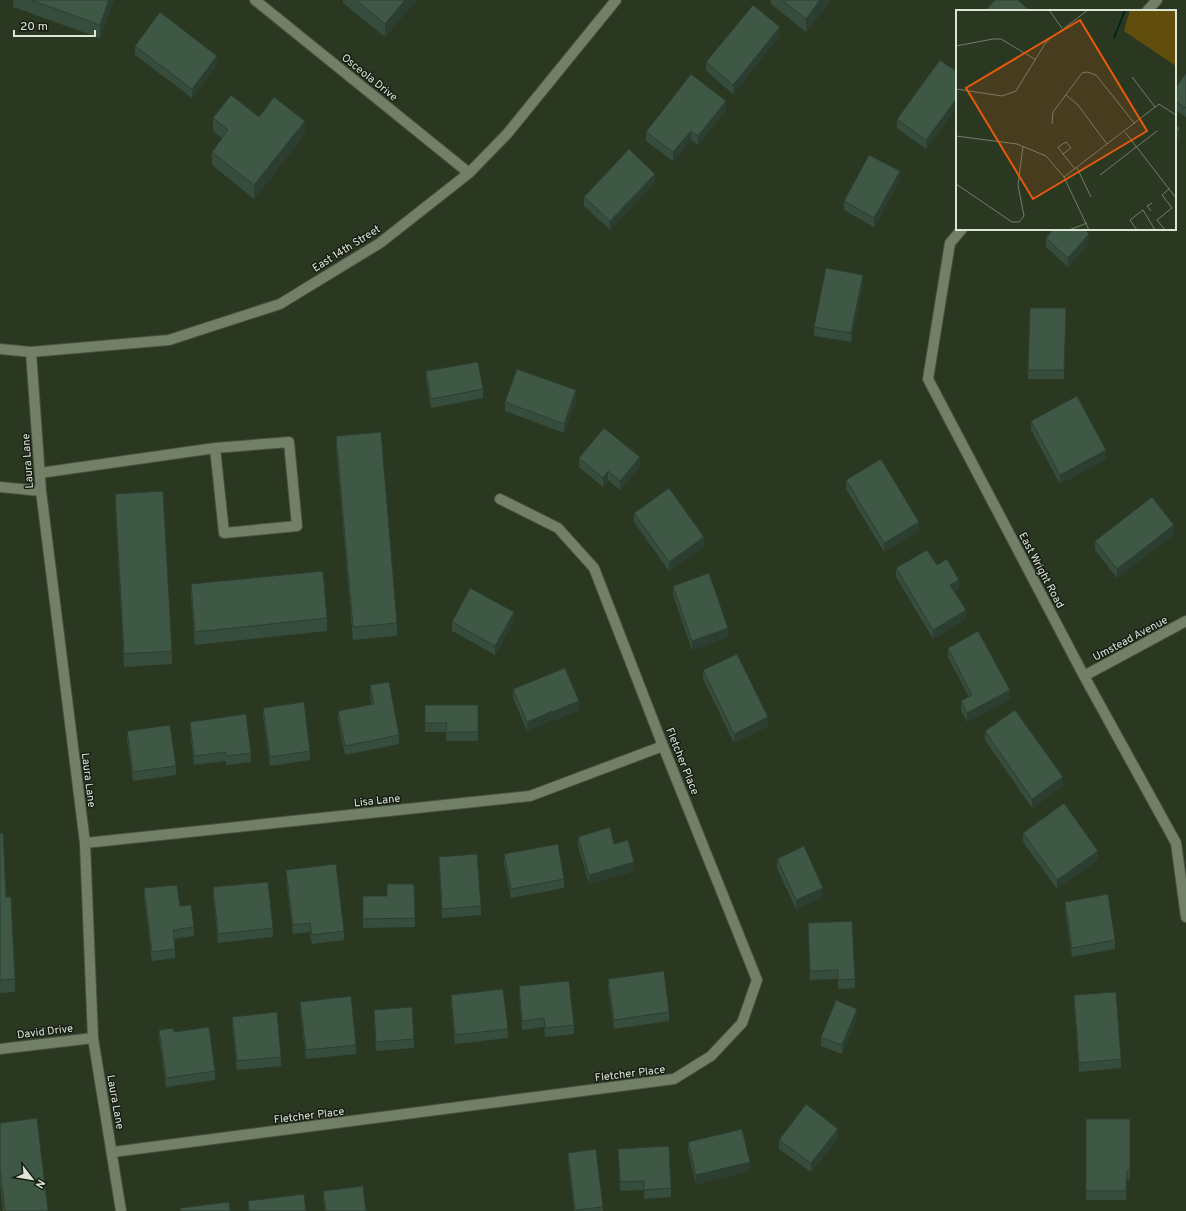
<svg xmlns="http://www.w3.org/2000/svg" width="1186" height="1211" viewBox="0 0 1186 1211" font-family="Overpass,sans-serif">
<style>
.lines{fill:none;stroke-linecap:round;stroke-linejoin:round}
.minor-casing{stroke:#48523f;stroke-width:12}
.minor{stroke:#718067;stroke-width:10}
.wall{fill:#364c3c}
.shaded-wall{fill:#2c3e31}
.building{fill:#3f5846;stroke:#2c3e31}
.labels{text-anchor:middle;stroke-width:3;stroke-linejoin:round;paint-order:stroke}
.street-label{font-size:11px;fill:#dde5d7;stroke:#171d13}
.inset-river{fill:none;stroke:#00251c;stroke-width:2}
.inset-road{fill:none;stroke:#727d6a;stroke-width:1}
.view{fill:#e8590c;fill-opacity:0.15;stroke:#e8590c;stroke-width:2}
.inset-edge{fill:none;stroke:#dde5d7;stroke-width:2}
</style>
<rect width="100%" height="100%" fill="#2b3821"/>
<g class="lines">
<defs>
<path id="minor" d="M255,0l214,173
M1147,11l10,-11
M962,229l-12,14 -22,136 156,297 92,167 10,74
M0,349l31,3 138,-12 111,-36 100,-61 89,-70 38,-39 109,-134
M31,352l10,139 44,352 8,195 28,173
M40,473l175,-25 9,85 73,-7 -8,-84 -74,6
M0,487l41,4
M1084,676l102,-55
M85,843l445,-47 133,-50
M0,1049l93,-11
M113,1152l561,-73 37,-23 31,-33 15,-43 -94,-234 -69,-178 -36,-40 -58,-29"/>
</defs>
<use href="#minor" class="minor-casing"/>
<use href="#minor" class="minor"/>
</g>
<path class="wall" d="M13,0h101l-14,38 -87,-31z
M343,0h73l-31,37 -42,-34z
M771,0h60l-25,32 -35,-28z
M780,36l-47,58 -27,-23v-9z
M135,46l82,19 -25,33 -57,-43z
M957,72v35l-31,42 -29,-21v-9z
M1186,73v44l-11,-7v-21z
M726,110l-28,35 -7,-5 -18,21 -27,-20v-9z
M259,117l46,17 -51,65 -42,-34v-13l10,-14 -9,-7v-13z
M900,180l-26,47 -30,-17v-9z
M655,183l-45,47 -26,-24v-9z
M1046,238l43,5 -21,24 -22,-20z
M863,284l-12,58 -37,-6v-9z
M1066,308l-2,71h-36v-9z
M426,371l57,18v9l-52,10 -5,-28z
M576,400l-12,33 -59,-22v-9z
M1031,421l75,38 -46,25 -29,-54z
M336,436l61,187v13l-44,4 -17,-191z
M579,458l61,8 -20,24 -12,-10 -5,7 -24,-20z
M846,480l73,51 -35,21 -38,-63z
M115,494l57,157v13l-48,3 -9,-160z
M634,513l70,33 -35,25 -35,-49z
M1174,534l-57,44 -22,-28v-9z
M937,565l22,24 -5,3 12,27 -33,20 -37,-62v-9z
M191,584l136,34v13l-132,14 -4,-48z
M673,586l55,51 -36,13 -19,-55z
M514,621l-19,34 -43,-24v-9z
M948,648l62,51 -43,23 -6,-12v-9l8,-4 -21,-40z
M703,670l65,56 -34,17 -31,-64z
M370,685l29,50v9l-54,11 -7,-35v-9l34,-6 -2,-11z
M513,689l66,21 -27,11v-1l-25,11 -14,-33z
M425,705h53v36h-32v-9h-21z
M263,708l47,43v9l-40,6 -7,-49z
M190,722l61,31v9l-25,3v-4l-32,4 -4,-34z
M127,731l49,35v9l-43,6 -6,-41z
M985,731l78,55 -31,22 -47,-68z
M0,833l15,146v13l-15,1z
M1023,833l75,27 -41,29 -34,-47z
M578,837l36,7 20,27 -45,13 -11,-38z
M504,854l60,25v9l-53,10 -7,-35z
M439,857l42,49v9l-39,3 -3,-52z
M777,859l46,38 -27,12 -19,-41z
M286,870l58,61v9l-32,4 -2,-12 -17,2 -7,-54z
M414,884l1,43 -52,1v-32h24z
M213,887l60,41v9l-55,6 -5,-47z
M144,888l36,18 14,21v9l-20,3 1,10v9l-23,3 -8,-64z
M1065,902l50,38v9l-43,8 -7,-46z
M808,923l47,56v9l-17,1v-10l-28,1z
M608,979l61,33v9l-55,8 -6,-41z
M519,986l55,39v9l-29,3 -1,-10 -22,3 -3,-35z
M451,995l57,34v9l-53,6 -4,-40z
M1074,995l47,64v9l-42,4 -5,-68z
M300,1002l56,43v9l-50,5 -6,-48z
M374,1010l40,29v9l-38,3 -2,-32z
M232,1017l49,40v9l-44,4 -5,-44z
M857,1018l-15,36 -21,-8v-9z
M159,1030l15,2 41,39v9l-49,7 -7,-48z
M1086,1119h44v60l-3,1 -1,20h-40z
M0,1123l48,88h-45l-3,-28z
M838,1138l-27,34 -32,-23v-9z
M688,1142l62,29 -54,13 -8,-33z
M618,1149l53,39v9l-27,2v-9l-24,1z
M568,1153l35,54v4h-29l-6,-49z
M323,1191l43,20h-41l-2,-11z"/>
<path class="shaded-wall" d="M109,0h5l-14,38v-13z
M405,0h11l-31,37v-13z
M820,0h11l-25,32v-13z
M780,27v9l-47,58v-9z
M217,56v9l-25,33v-9z
M957,98v9l-31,42v-9z
M726,101v9l-28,35v-9z
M305,121v13l-51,65v-14z
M1180,128v9l-5,8v-9z
M691,131v9l-18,21v-9z
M900,171v9l-26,47v-9z
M655,174v9l-45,47v-9z
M1089,234v9l-21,24v-9z
M863,275v9l-12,58v-9z
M576,390v10l-12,33v-9z
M1106,450v9l-46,25v-9z
M640,457v9l-20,24v-9z
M608,471v9l-5,7v-9z
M919,522v9l-35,21v-9z
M1174,525v9l-57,44v-9z
M704,537v9l-35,25v-9z
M959,580v9l-9,5v-9z
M966,610v9l-33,20v-9z
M514,612v9l-19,34v-9z
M728,628v9l-36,13v-9z
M1010,690v9l-43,23v-9z
M579,701v9l-27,11v-9z
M552,711v9l-25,11v-9z
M768,717v9l-34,17v-9z
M1063,777v9l-31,22v-9z
M1098,851v9l-41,29v-9z
M634,862v9l-45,13v-9z
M823,888v9l-27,12v-9z
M857,1009v9l-15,36v-9z
M838,1129v9l-27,34v-9z
M750,1162v9l-54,13v-9z"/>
<path class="building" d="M31,0h78l-9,25z
M356,0h49l-20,24z
M782,0h38l-14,19z
M995,0h23l12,11h-45z
M753,5l27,22 -47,58 -27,-23z
M160,12l57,44 -25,33 -57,-43z
M940,60l17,12v26l-31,42 -29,-21z
M1186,73v35l-11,-7v-12z
M691,74l35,27 -28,35 -7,-5 -18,21 -27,-20z
M231,95l28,22 15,-20 31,24 -51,64 -42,-33 16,-22 -15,-12z
M1175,124l5,4 -5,8z
M629,149l26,25 -45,47 -26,-24z
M869,155l31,16 -26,47 -30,-17z
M1053,229h31l5,5 -21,24 -22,-20z
M826,268l37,7 -12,58 -37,-6z
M1030,308h36l-2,62h-36z
M478,362l5,27 -52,10 -5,-28z
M517,369l59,21 -12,34 -59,-22z
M1077,396l29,54 -46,25 -29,-54z
M604,428l36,29 -20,24 -12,-10 -5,7 -24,-20z
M381,432l16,191 -44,4 -17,-191z
M881,459l38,63 -35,21 -38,-63z
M669,488l35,49 -35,25 -35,-49z
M163,491l9,160 -48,3 -9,-160z
M1152,497l22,28 -57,44 -22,-28z
M927,550l10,15 10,-6 12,21 -9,5 16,25 -33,20 -37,-62z
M323,571l4,47 -132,14 -4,-48z
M709,573l19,55 -36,13 -19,-55z
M470,588l44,24 -19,34 -43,-24z
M978,631l32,59 -43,23 -6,-12 11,-6 -24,-47z
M737,654l31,63 -34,17 -31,-64z
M565,668l14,33 -27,11v-1l-25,11 -14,-33z
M389,682l10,53 -54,11 -7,-35 36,-7 -4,-19z
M304,702l6,49 -40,6 -7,-49z
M425,705h53v27h-32l1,-9h-22z
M1015,710l48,67 -31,22 -47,-68z
M246,714l5,39 -25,3v-4l-32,4 -4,-34z
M170,725l6,41 -43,6 -6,-41z
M1064,803l34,48 -41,29 -34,-47z
M610,827l4,17 14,-4 6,22 -45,13 -11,-38z
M0,833h3l3,64h5l4,82 -15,1z
M558,844l6,35 -53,10 -7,-35z
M804,846l19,42 -27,12 -19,-41z
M477,854l4,52 -39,3 -3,-52z
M336,864l8,67 -32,4 -2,-12 -17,2 -7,-55z
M268,882l5,46 -55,6 -5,-47z
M387,884h27l1,34 -52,1v-23h24z
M177,885l3,21 11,-1 3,22 -21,3 2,19 -23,3 -8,-64z
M1108,894l7,46 -43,8 -7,-46z
M852,921l3,58 -17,1v-10l-28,1 -2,-48z
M664,971l5,41 -55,8 -6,-41z
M569,981l5,44 -29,3 -1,-10 -22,3 -3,-35z
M503,989l5,40 -53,6 -4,-40z
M1116,992l5,67 -42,4 -5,-68z
M351,996l5,49 -50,5 -6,-48z
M836,1000l21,9 -15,36 -21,-8z
M412,1007l2,32 -38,3 -2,-32z
M277,1012l4,45 -44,4 -5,-44z
M209,1027l6,44 -49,7 -7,-48 14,-2 1,4z
M806,1104l32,25 -27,34 -32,-23z
M37,1118l11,93h-43l-5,-41v-47z
M1086,1119h44v51l-3,1 -1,20h-40z
M742,1129l8,33 -54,13 -8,-33z
M669,1146l2,42 -27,2v-9l-24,1 -2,-33z
M596,1149l7,58 -28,3 -7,-57z
M363,1186l3,25h-40l-3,-20z
M304,1194l2,17h-57l-1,-10z
M229,1202l1,9h-49l-1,-3z"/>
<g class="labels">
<g class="street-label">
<text transform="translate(370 77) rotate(39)" y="4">Osceola Drive</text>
<text transform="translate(346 248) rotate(-32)" y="4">East 14th Street</text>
<text transform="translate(27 461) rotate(-94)" y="4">Laura Lane</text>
<text transform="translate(1042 570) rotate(62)" y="4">East Wright Road</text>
<text transform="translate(1130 638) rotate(-28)" y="4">Umstead Avenue</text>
<text transform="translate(683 761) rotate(68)" y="4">Fletcher Place</text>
<text transform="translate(89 780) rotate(83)" y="4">Laura Lane</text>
<text transform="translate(377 800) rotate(-6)" y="4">Lisa Lane</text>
<text transform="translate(45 1031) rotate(-7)" y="4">David Drive</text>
<text transform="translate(630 1073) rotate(-7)" y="4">Fletcher Place</text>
<text transform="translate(116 1102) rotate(80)" y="4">Laura Lane</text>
<text transform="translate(309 1115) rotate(-7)" y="4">Fletcher Place</text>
</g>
</g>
<g transform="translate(956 10)">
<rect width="220" height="220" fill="#2b3821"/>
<path d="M174,0h46v56l-52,-35z" fill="#614e0c"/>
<path class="inset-river" d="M158,28l11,-28"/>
<path class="inset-road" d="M93,0l13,18M0,36l37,-7h8l35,21M176,67l23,30M0,79l46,7 14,-5 30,-49 42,-32M110,85l12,10 29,39M96,114l1,-12 29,-39 5,-1 9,3 39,49M169,122l51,66M0,126l61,8 29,12 18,21 25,53M107,144l-5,-7 8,-5 5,6 -8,6 12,15M121,158l14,29M144,165l57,-44M108,167l95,-73 17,11M0,174l56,38h7l5,-6 -6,-31 5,-39M195,201l-4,-5 5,-3M113,220l18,-7M181,220l-7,-10 13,-10 12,20M209,220l-8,-10 15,-12 -10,-13 7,-6"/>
<path class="view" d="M124,10l67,111 -114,68 -67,-111z"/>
<rect width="220" height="220" class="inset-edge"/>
</g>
<g transform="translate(32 1179) rotate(121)" stroke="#171d13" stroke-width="3" paint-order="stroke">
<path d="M0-3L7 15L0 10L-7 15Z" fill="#dde5d7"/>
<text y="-6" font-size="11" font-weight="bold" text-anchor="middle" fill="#dde5d7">N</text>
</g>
<path d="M14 30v6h81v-6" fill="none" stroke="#dde5d7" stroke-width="2"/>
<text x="20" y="30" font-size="12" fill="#dde5d7" stroke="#171d13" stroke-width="3" paint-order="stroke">20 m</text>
</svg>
